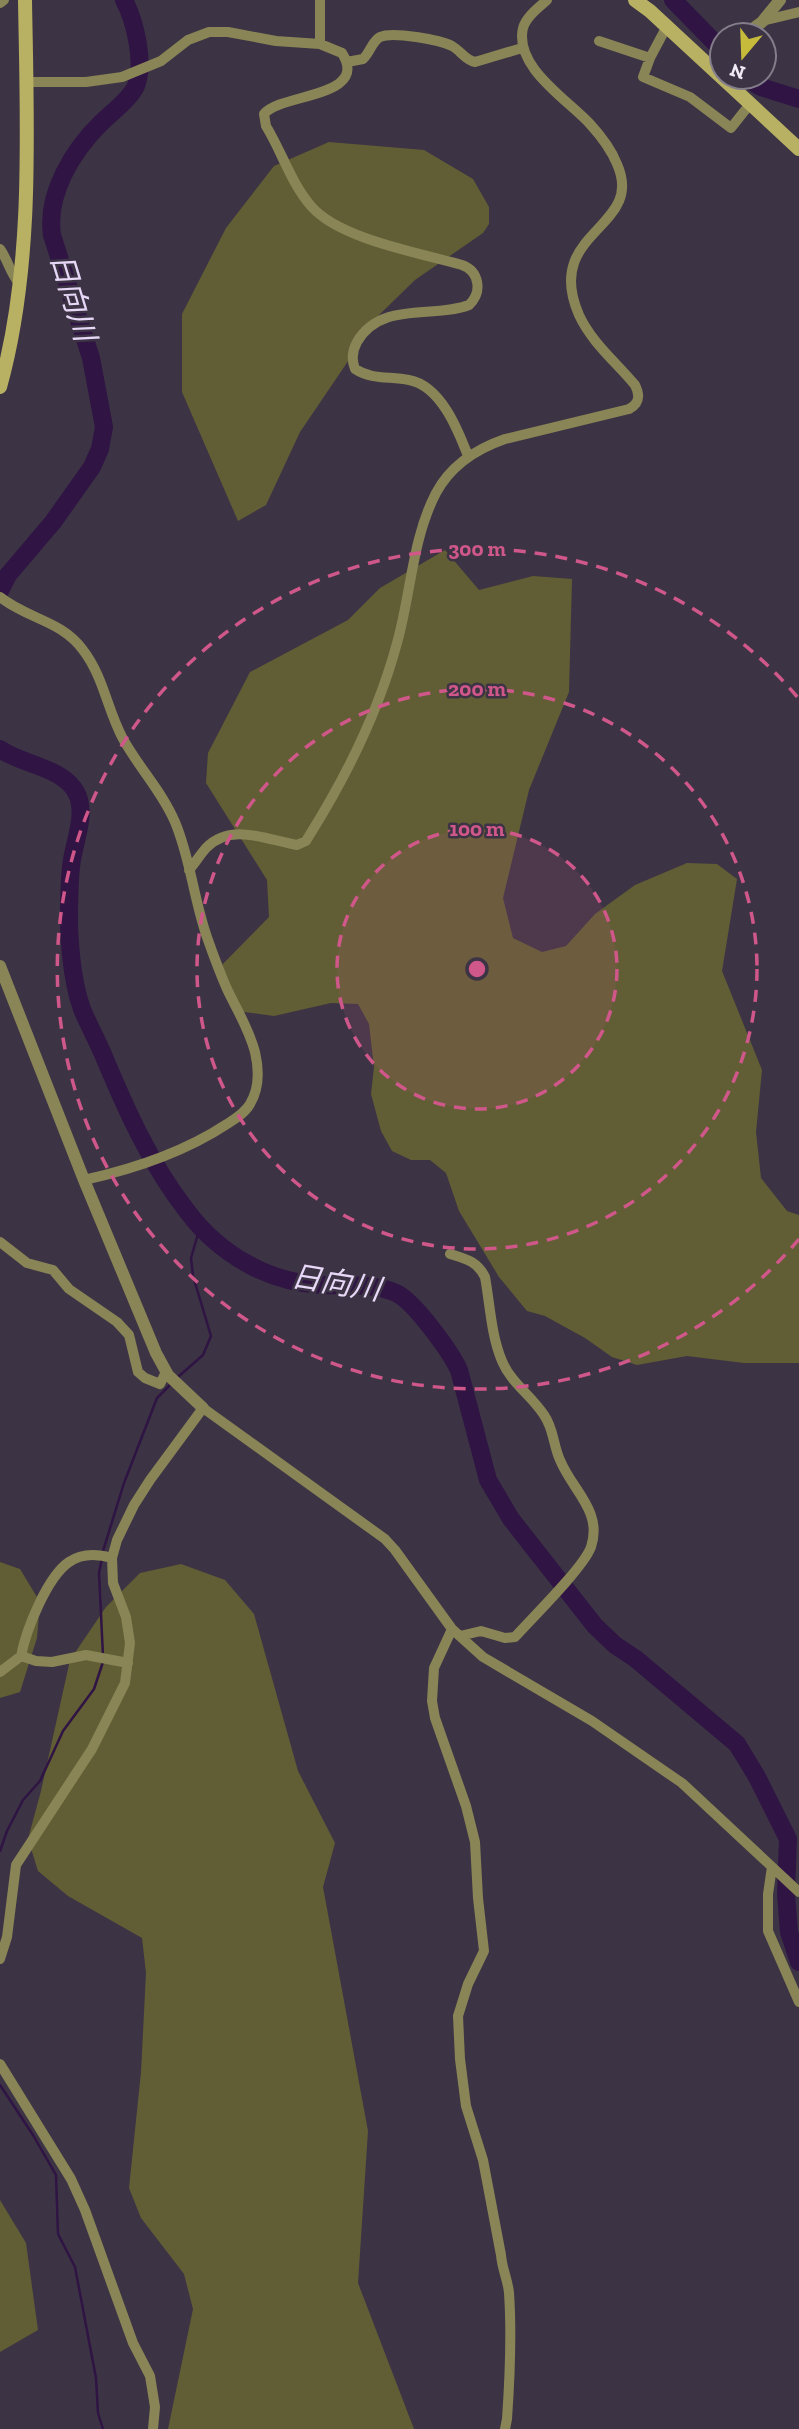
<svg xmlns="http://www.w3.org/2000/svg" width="799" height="2429" viewBox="0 0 799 2429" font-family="'Zilla Slab','Noto Sans JP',serif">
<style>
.green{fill:#615d35}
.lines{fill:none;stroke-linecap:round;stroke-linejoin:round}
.stream{stroke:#2f1444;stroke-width:2.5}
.river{stroke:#2f1444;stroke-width:18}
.minor{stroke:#898556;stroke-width:10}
.tertiary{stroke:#898556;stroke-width:12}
.secondary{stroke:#b8b062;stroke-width:14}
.ring{fill:none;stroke:#d05789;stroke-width:3.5;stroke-dasharray:12 9}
.labels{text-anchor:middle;stroke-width:5;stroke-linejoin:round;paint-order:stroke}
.water-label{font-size:30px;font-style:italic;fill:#e8d8f8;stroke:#3c3444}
.centre{fill:#d05789;stroke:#3c3444;stroke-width:3.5}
.ring-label{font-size:21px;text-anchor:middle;font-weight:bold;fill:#d05789;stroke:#3c3444;stroke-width:5;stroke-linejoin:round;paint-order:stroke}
</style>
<rect width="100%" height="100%" fill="#3c3444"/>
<path class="green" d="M329,142l95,8 49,29 16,28v17l-6,9 -68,47 -35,34 -80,118 -34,73 -28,16 -56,-129v-78l44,-86 48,-62z
M445,550l34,40 54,-14 39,3 -3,113 -40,98 -26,108 10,40 29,14 24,-6 29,-32 40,-29 52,-22 30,1 20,15 -15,92 40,99 -6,62 5,46 26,33 12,4v148h-55l-57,-7 -50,9 -25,-8 -27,-19 -40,-22 -18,-5 -28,-34 -40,-66 -13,-38 -16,-13h-19l-19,-9 -11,-20 -10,-37 3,-27 -5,-43 -11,-20 -27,-1 -57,13 -30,-4 -21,-21 -8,-19 54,-55 -2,-37 -61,-97 2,-30 42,-81 98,-52 32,-32z
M0,1562l20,7 20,33 -3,36 -17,54 -20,6z
M181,1564l44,16 29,34 44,157 37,72 -12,44 45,244 -10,152 56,146h-246l25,-120 -9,-35 -43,-56 -12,-30 12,-116 5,-99 -4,-35 -74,-42 -30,-25 -10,-32 13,-48 29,-131 36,-53 34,-34z
M0,2200l26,43 12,87 -38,22z"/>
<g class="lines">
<path class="stream" d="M178,1377l25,-22 8,-19 -18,-60 -2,-18 9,-31
M103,1551l21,-68 33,-85 14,-14
M102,1558l-3,15 4,83
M0,1851l7,-20 16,-31 17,-19 23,-50 31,-42 9,-27
M0,2085l33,50 23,40 2,59 17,33 21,111 2,35 5,16"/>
<path class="river" d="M673,0l49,50
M745,77l16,10 38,12
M0,591l8,-16 45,-53 39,-55 8,-18 4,-22 -13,-69 -39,-123c-6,-41 21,-85 50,-113 11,-11 26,-21 33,-34 11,-23 0,-67 -11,-88
M0,749c22,16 64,18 77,45 10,22 -4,50 -6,73 -2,19 -2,39 -2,58 1,27 4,59 13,84 6,15 14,29 20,43 23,55 48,112 85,159 32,43 82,72 135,74 24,1 52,-2 74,8 18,8 54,58 63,77l29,110 23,39 84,107 20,19 21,14 101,85 20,33 31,62 -2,54 3,39 10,30"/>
<path class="minor" d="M320,0v44
M0,3l4,-3
M762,21l37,-9
M599,41l51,17 17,-32
M650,58l-7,19 47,20 41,31 19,-24
M347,62l16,-3c7,-6 9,-18 17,-22 13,-6 60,3 72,9 9,5 13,14 23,16l47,-14
M26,82h60l36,-5 39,-16 27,-21 21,-8h19l48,9 44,3 22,9c28,45 -61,40 -78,61l2,12c16,26 25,57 45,80 28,33 109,47 151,59 17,6 21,27 7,40 -37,14 -88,-4 -112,37 -5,9 -6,17 -2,27 17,11 35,7 54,11 32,6 49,50 59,76
M0,249c8,11 10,24 19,34
M0,597c27,22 61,23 83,53 20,26 24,58 39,87 16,30 40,54 53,85 16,38 19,80 33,118 6,17 12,33 19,49 10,21 22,40 28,63 4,17 4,37 -5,52 -5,9 -15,15 -23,20 -44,29 -93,45 -143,56
M189,870c6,-7 11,-15 17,-22 25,-26 61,-8 91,-3l9,-4 3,-5c37,-59 70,-126 88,-193 14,-49 15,-104 39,-150 15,-28 40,-44 69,-54l124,-30c11,-6 11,-14 6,-24 -19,-23 -43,-42 -56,-70 -37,-85 67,-86 38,-151 -6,-15 -16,-28 -27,-40 -23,-25 -76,-57 -67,-96 3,-11 15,-20 24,-28
M0,1242l27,21 26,7 16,19 48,33 12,13 9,37 7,6 15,6 6,-12
M450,1254c16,5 27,7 35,23 5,27 6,58 17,84 9,22 29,34 42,54 10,14 9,30 16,45 12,30 43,51 31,87 -7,20 -59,71 -76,90l-10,1 -24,-7 -21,5
M452,1629l-18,39 -2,33 3,17 31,88 9,36 3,56 6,53 -16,33 -10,32 2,43 6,47 17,54 18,95c1,14 7,25 8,38 3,43 1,83 -2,126l-2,10
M21,1656l15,5 16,1 34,-7 42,8
M0,1672l21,-16c5,-26 26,-79 48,-94 13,-9 29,-8 43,-4
M772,1867l-4,27v37l31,71
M0,1959l7,-22 9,-72 76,-116 33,-66 5,-40 -4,-26 -13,-34 -1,-25 5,-18 17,-35 16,-25 53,-72 182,131 10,11 57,79 31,28 109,64 90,62 117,109
M0,2064l71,115 14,31 48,133 17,33 5,31 -2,22"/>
<path class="tertiary" d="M744,35l18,-13 18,-22
M711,67l11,-11
M0,966l84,214 72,173 12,22 35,33"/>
<path class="secondary" d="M635,0l15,11 149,138
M0,387c34,-121 27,-262 25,-387"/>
</g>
<circle cx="477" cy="969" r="140" fill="#d05789" fill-opacity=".12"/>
<g class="ring">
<circle cx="477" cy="969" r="140"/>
<circle cx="477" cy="969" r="280"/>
<path d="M799 1239A420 420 0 1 1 799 699"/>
</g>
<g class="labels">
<g class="water-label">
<text transform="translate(73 297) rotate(73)" y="10">日向川</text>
<text transform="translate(336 1283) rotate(9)" y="10">日向川</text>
</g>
</g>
<circle cx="477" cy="969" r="10" class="centre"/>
<g class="ring-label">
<text x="477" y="556">300 m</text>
<text x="477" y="696">200 m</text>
<text x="477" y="836">100 m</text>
</g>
<g transform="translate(743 56) rotate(199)"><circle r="33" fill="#3c3444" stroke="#847d8a" stroke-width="2"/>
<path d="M0-5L12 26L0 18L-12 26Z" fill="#c7bb3b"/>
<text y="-10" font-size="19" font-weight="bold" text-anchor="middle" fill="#efeaf4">N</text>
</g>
</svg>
